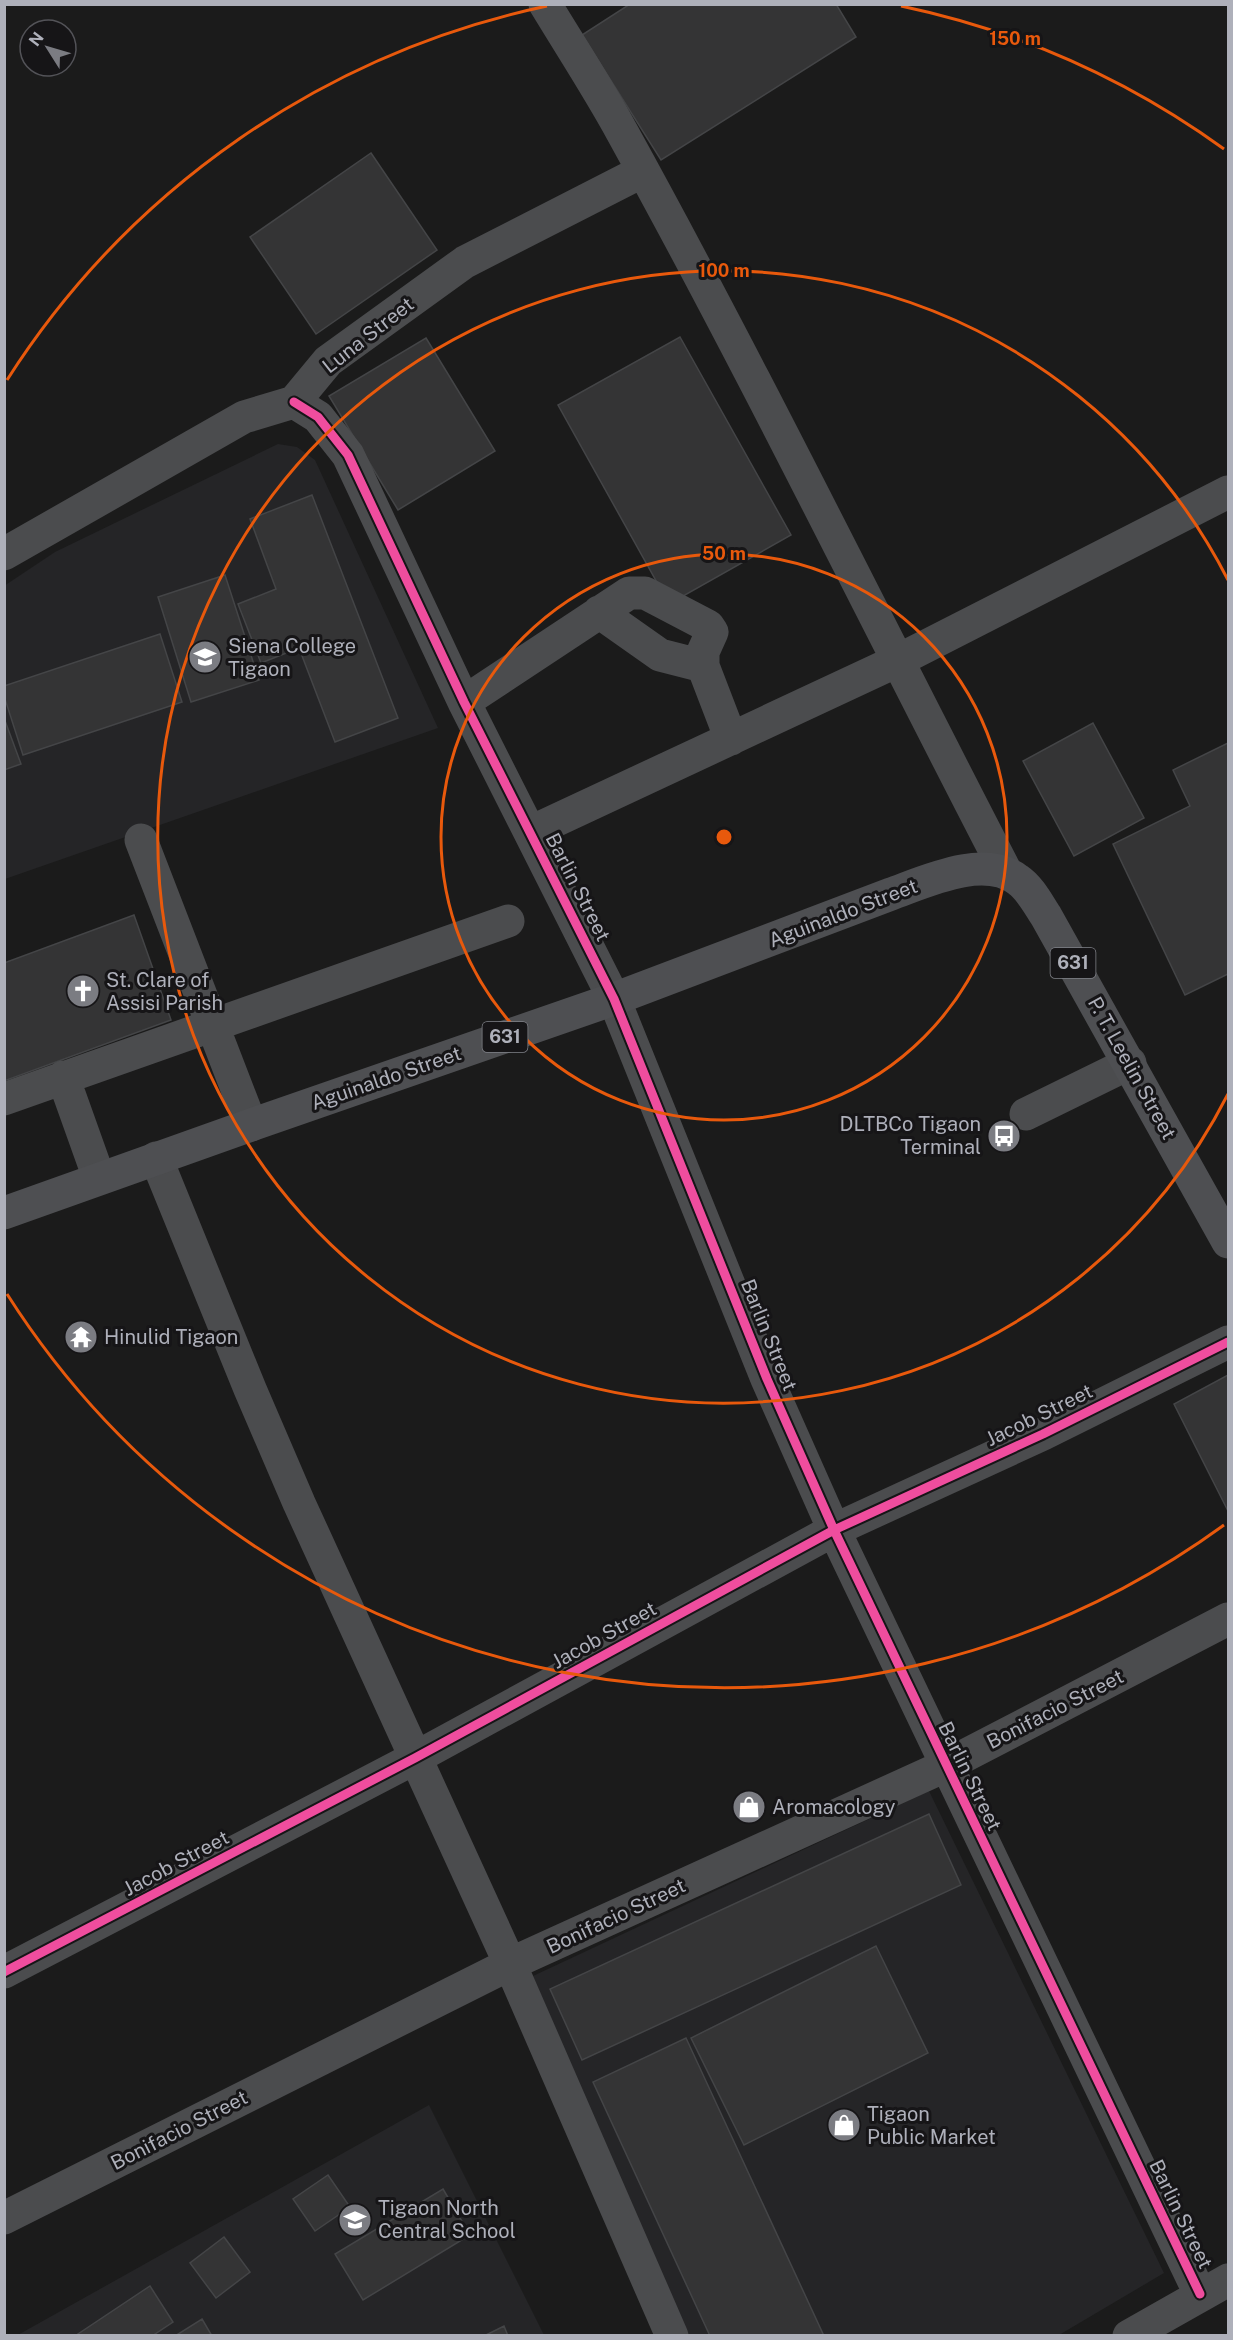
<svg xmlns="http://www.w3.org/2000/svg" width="1233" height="2340" viewBox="0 0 1233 2340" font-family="'Public Sans',sans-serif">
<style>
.built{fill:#252527}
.building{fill:#343435;stroke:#444547;stroke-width:1.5}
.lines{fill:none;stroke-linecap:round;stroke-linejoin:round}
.minor{stroke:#4b4c4e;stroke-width:33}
.major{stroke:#4e4f52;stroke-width:33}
.cycleway-casing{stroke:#161517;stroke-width:13}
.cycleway{stroke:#ef4d9e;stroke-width:9}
.ring{fill:none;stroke:#e8590c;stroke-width:3}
.labels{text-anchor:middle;stroke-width:6;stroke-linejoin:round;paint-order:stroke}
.shield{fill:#161517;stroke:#808289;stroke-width:1.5}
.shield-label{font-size:18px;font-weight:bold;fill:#aeb0ba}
.street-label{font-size:20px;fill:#aeb0ba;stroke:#161517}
.poi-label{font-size:20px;fill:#aeb0ba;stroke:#161517;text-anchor:start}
.centre{fill:#e8590c;stroke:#161517;stroke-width:3}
.ring-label{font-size:18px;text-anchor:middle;font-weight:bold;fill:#e8590c;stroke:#161517;stroke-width:6;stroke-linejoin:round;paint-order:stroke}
</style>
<rect width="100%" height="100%" fill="#1b1b1b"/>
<path class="built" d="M278,444l19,3 18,13 123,268 -433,151 -1,-293 51,-34z
M929,1791l235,482 -105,62h-374l-152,-359z
M429,2105l115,230 -528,1z"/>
<path class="building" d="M630,4h206l20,33 -195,123 -79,-125z
M371,153l66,97 -121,84 -66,-97z
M680,337l111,198 -122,69 -111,-199z
M426,338l69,113 -97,59 -69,-114z
M312,495l86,223 -63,24 -36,-94 -38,15 -23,-59 38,-15 -26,-70z
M225,575l34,105 -68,22 -33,-105z
M160,634l22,68 -159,53 -19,-59v-10z
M4,718l17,46 -17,6z
M1093,723l51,95 -70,38 -51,-95z
M1228,743v231l-43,21 -72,-151 77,-38 -17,-36z
M134,915l37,105 -167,61v-118z
M1228,1375v136l-54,-107z
M929,1814l32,71 -379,175 -32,-71z
M876,1946l52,107 -184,92 -53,-107z
M686,2038l138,298h-114l-117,-254z
M328,2175l22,32 -35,24 -22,-32z
M443,2189l27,46 -107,65 -28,-46z
M224,2237l26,35 -34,26 -26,-35z
M150,2286l23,36 -21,14h-77z
M202,2319l10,17h-37z
M504,2326l4,10h-24z"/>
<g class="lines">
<path class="minor" d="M545,4c26,43 53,84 77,128 134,243 256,493 384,740
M294,402l24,15 30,38 116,247 150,297 153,380 67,151 366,764
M4,554l240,-137 50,-15 34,-41 137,-99 178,-91
M599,612l61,43 43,11
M464,702l165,-109h16l63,33 4,6 -9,20v14l28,73
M531,832l366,-171 331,-169
M141,840l110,285
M63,1077l36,101
M4,1099l504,-178
M1026,1114l104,-51
M156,1158l94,231 49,114 211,461 162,372
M4,1972l411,-214 419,-228 209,-96 185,-92
M4,2218l506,-254 435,-198 283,-147
M1129,2336l99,-56"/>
<path class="major" d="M4,1213l247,-88 363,-126 277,-105c36,-13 93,-40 127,-14 12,8 20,24 28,36l182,326"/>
<defs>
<path id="cycleway" d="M294,402l24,15 30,38 116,247 150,297 153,380 67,151 366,764
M4,1972l411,-214 419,-228 209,-96 185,-92"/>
</defs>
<use href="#cycleway" class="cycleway-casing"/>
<use href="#cycleway" class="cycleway"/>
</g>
<g class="ring">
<circle cx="724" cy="837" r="283"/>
<path d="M1228 1094A566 566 0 1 1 1228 580"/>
<path d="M1224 1525A850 850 0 0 1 7 1294M7 380A850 850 0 0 1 547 6M901 6A850 850 0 0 1 1224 149"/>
</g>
<defs>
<symbol id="university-disc" viewBox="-11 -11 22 22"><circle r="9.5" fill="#7b7c82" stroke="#161517"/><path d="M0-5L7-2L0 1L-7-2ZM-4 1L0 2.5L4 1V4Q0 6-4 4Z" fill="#fff"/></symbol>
<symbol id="church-disc" viewBox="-11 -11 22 22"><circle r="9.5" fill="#7b7c82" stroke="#161517"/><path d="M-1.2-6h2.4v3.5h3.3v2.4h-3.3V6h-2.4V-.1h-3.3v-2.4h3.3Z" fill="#fff"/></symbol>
<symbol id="bus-disc" viewBox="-11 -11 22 22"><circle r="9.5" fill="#7b7c82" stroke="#161517"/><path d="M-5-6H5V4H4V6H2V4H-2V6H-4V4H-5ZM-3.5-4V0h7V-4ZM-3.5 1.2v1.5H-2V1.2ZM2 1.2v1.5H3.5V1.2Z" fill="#fff"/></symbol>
<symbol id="temple-disc" viewBox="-11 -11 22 22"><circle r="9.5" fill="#7b7c82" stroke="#161517"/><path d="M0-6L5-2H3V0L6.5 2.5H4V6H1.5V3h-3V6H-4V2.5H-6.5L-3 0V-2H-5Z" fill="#fff"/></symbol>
<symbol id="shop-disc" viewBox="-11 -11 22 22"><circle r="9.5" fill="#7b7c82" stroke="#161517"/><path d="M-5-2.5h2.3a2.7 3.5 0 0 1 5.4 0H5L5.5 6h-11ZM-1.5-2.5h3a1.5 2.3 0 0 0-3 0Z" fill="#fff"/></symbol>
<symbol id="school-disc" viewBox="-11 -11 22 22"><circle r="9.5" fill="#7b7c82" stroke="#161517"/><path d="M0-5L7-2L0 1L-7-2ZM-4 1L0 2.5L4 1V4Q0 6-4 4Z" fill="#fff"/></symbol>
</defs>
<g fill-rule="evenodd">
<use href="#university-disc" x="186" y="638" width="38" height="38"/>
<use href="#church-disc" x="64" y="972" width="38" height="38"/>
<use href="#bus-disc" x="985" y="1117" width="38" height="38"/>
<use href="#temple-disc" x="62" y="1318" width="38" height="38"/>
<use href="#shop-disc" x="730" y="1788" width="38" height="38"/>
<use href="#shop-disc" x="825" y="2106" width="38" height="38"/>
<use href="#school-disc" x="336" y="2201" width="38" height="38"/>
</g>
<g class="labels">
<g class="shield">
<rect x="1050.5" y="948" width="45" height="30" rx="4.5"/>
<rect x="482.5" y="1022" width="45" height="30" rx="4.5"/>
</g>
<g class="shield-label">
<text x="1073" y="969">631</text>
<text x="505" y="1043">631</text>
</g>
<g class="street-label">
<text transform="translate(368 335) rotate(-38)" y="7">Luna Street</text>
<text transform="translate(578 887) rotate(63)" y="7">Barlin Street</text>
<text transform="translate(843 913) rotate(-21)" y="7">Aguinaldo Street</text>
<text transform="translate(1132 1068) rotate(61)" y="7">P. T. Leelin Street</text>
<text transform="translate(386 1078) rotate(-19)" y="7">Aguinaldo Street</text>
<text transform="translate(769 1335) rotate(68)" y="7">Barlin Street</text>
<text transform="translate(1039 1415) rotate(-26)" y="7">Jacob Street</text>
<text transform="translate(604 1635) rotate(-29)" y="7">Jacob Street</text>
<text transform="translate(1055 1709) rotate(-27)" y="7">Bonifacio Street</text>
<text transform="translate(970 1776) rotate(64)" y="7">Barlin Street</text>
<text transform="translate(176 1863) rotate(-28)" y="7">Jacob Street</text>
<text transform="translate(616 1916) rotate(-25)" y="7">Bonifacio Street</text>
<text transform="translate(179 2130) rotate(-27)" y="7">Bonifacio Street</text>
<text transform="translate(1181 2214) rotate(64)" y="7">Barlin Street</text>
</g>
<g class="poi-label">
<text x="228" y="653">Siena College<tspan x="228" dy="23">Tigaon</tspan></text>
<text x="106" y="987">St. Clare of<tspan x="106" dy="23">Assisi Parish</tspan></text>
<text x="981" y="1131" text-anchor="end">DLTBCo Tigaon<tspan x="981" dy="23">Terminal</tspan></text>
<text x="104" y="1344">Hinulid Tigaon</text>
<text x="772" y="1814">Aromacology</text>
<text x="867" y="2121">Tigaon<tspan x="867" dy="23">Public Market</tspan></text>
<text x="378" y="2215">Tigaon North<tspan x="378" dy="23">Central School</tspan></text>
</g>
</g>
<circle cx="724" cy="837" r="9" class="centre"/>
<g class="ring-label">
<text x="1015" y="45">150 m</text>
<text x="724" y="277">100 m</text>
<text x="724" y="560">50 m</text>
</g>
<rect width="1233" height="2340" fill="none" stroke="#aeb0ba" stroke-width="12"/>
<g transform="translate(48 48) rotate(307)"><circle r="28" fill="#161517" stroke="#535358" stroke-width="1.5"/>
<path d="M0-4.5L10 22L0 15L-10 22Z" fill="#7b7c82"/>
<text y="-9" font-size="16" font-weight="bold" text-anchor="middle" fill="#aeb0ba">N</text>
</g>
</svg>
